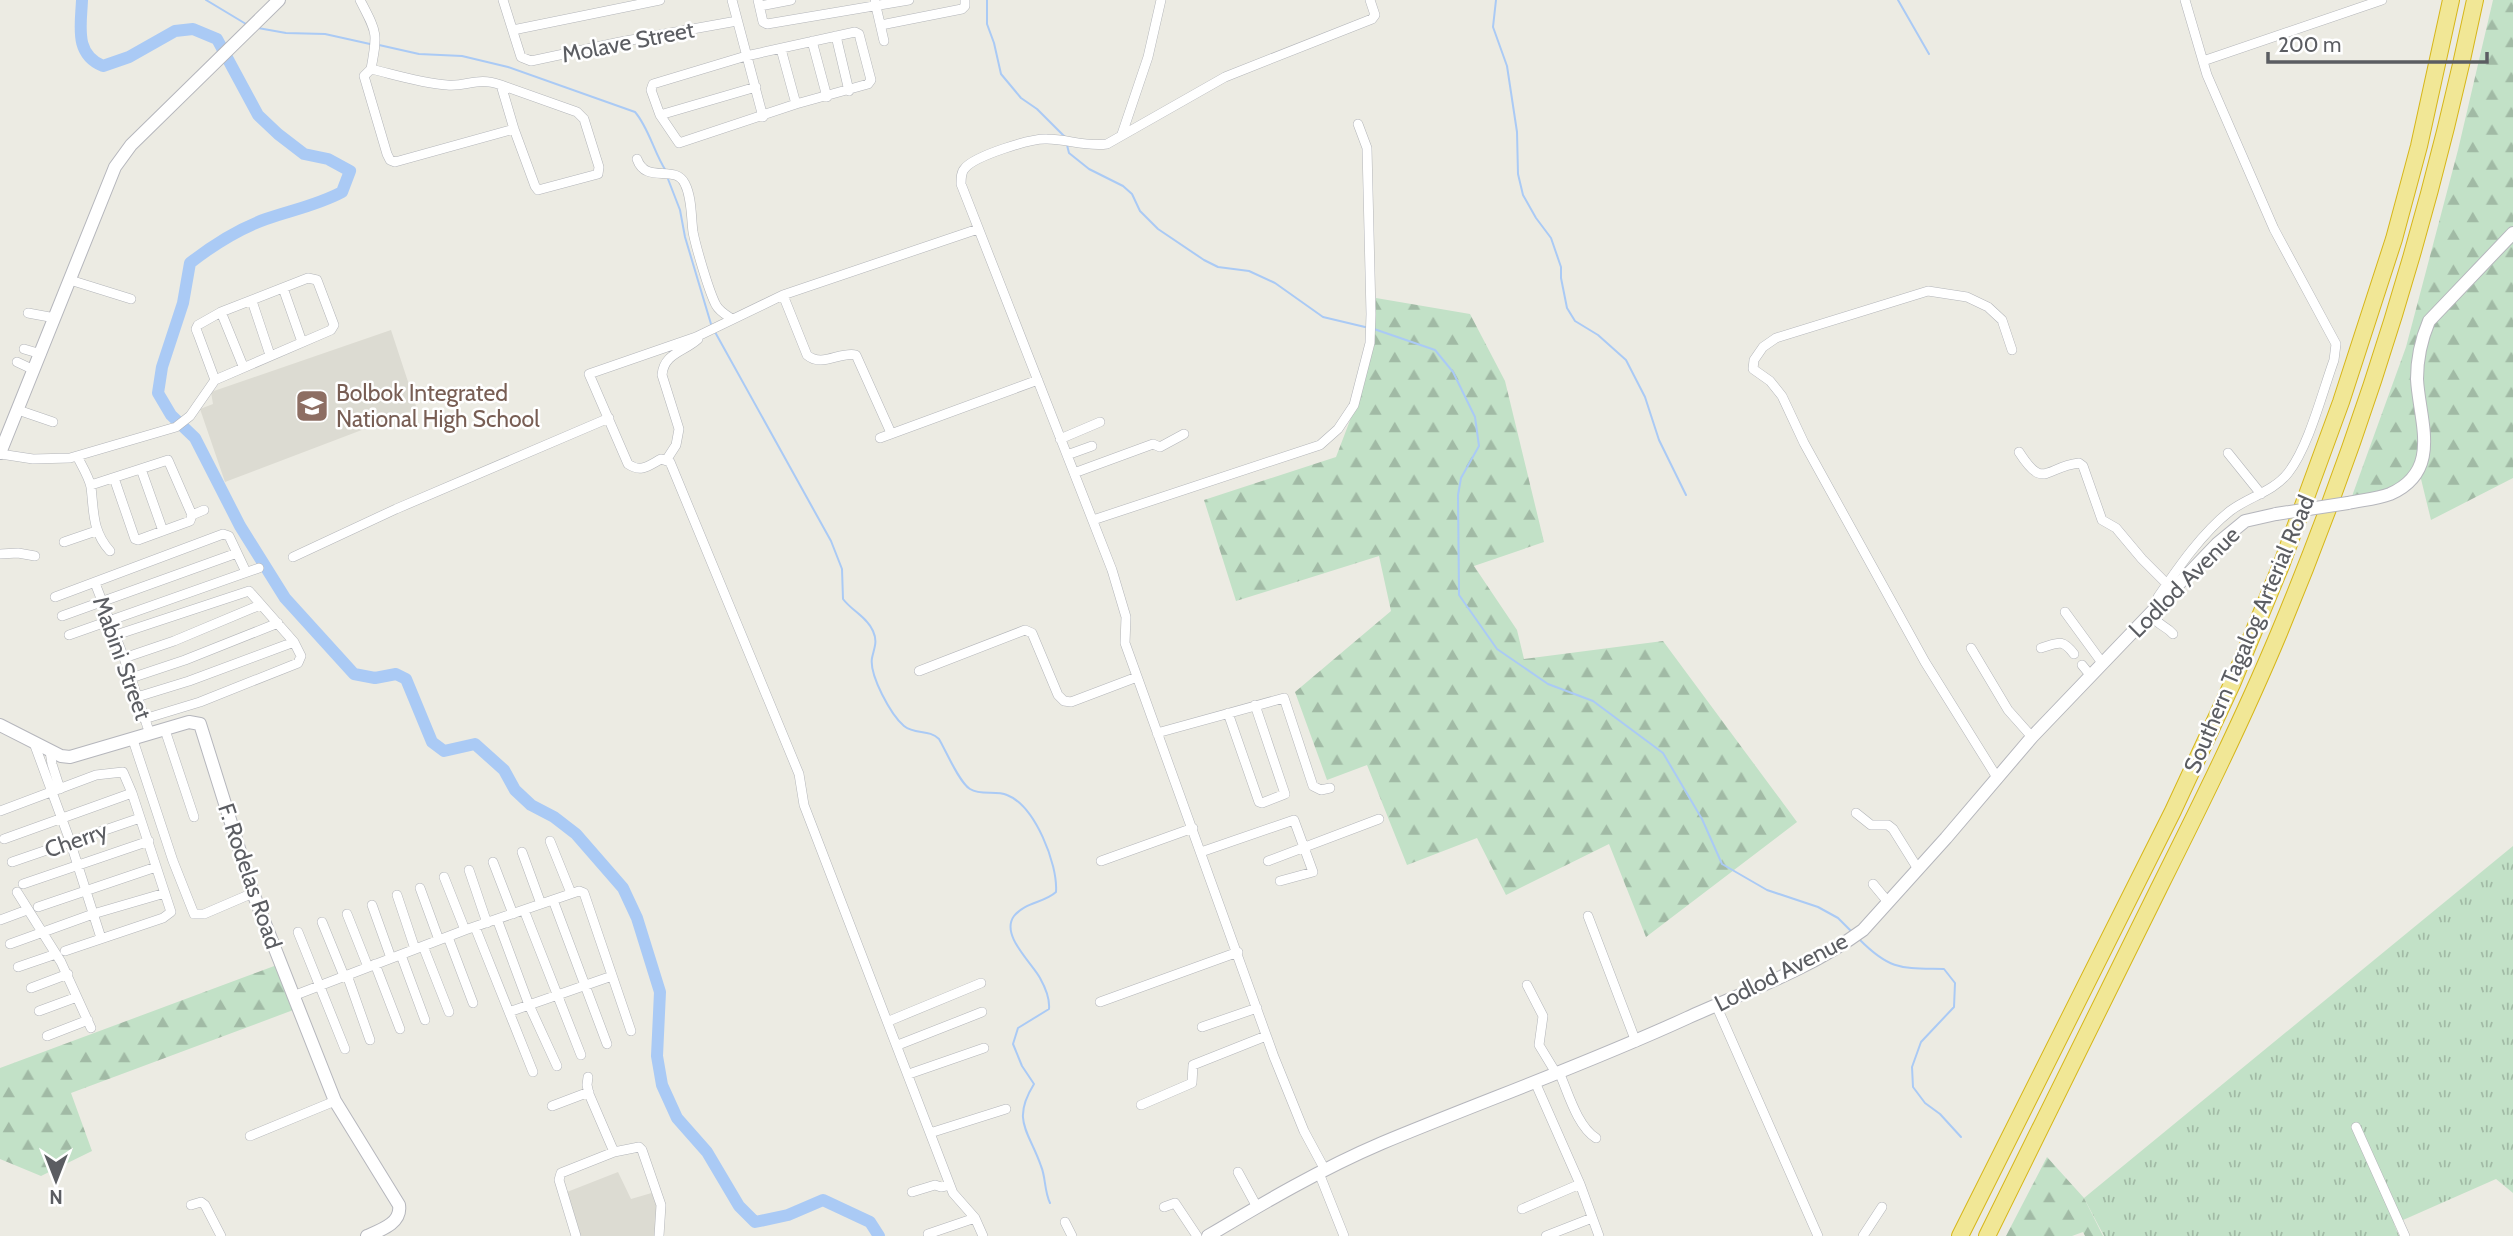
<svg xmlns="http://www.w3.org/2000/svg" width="2513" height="1236" viewBox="0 0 2513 1236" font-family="Cabin,sans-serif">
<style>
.education{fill:#dcdbd2}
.grass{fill:url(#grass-tufts)}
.forest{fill:url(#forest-firs)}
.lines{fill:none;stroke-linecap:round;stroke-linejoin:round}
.stream{stroke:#aacaf5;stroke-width:2}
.river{stroke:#aacaf5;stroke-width:12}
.street-casing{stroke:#b3b5b9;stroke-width:10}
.secondary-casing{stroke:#b5b6bc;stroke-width:14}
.highway-casing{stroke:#d6b619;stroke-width:18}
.street{stroke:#fff;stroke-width:9}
.secondary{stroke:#fff;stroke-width:12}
.highway{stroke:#f1e796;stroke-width:16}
.secondary-bridge-casing{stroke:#b5b6bc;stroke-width:14;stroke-linecap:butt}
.secondary-bridge{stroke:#fff;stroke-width:12}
.labels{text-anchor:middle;stroke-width:5;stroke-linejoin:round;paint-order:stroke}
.street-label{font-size:23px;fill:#5b5d62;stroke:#fff}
.education-label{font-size:23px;fill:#785e54;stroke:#fff;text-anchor:start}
</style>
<defs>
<pattern id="grass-tufts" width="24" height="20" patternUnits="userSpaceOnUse" patternTransform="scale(1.75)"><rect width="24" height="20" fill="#c2e1c7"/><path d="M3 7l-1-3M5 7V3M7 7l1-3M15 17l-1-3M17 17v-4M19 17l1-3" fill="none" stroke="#a1baa5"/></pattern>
<pattern id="forest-firs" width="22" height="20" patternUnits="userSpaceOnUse" patternTransform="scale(1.75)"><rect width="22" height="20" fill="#c2e1c7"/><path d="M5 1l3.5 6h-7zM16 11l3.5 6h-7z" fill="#a1baa5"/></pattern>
</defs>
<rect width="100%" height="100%" fill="#ecebe3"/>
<path class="education" d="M391,330l26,79 -192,73 -25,-73 13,-5 -2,-12z
M618,1172l13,27 24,-7 5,10 -4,34h-78l-11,-44z"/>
<path class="grass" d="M2513,846v347l-17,-14 -102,45 5,12h-295l-20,-38z"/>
<path class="forest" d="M2493,0h20v478l-82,42 -10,-41 -70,20 55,-152 52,-197z
M1376,298l94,16 35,67 39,161 -70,24 43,64 7,29 139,-18 134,181 -151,115 -37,-93 -103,51 -29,-57 -70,27 -40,-100 -40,15 -32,-88 96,-81 -12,-55 -143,45 -32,-101 132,-43 29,-76z
M277,965l19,44 -225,84 21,58 -51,25 -41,-17v-91z
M2047,1157l37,41 19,38h-18l-2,-4 -11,4h-66z"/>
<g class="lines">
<path class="stream" d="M206,0l40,24
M987,0v24l7,19 7,31 20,24 16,11 28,28
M1496,0l-3,27 14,39 10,66 1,42 5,21 13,23 15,20 10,29v11l6,30 8,13 23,14 28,25 19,37 14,43 27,55
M1898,0l31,54
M258,28l28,5 39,1 45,10
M379,45l40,9 43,2 46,11 127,45c14,16 19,41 31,59
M1067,145l2,8 20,16 34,17 9,8 8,17 18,18 46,31 14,7 31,4 26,12 48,34 42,10
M668,179l12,31 5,27 26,87
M1374,329l61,21 18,22 22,45 4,29 -18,32 -3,17 1,100 38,54 51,35 45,17 70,52 39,66 20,45 45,26 51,17 20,11 13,13
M715,332l116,209 11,28 1,30c9,12 24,18 30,32 5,11 1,17 -1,27 -3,17 19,57 32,68 11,9 25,3 35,13 7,12 20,43 31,50 11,7 26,1 37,6 28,11 51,69 49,97 -12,11 -31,10 -42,24 -14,19 18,47 26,62 5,9 10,21 9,31l-31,19 -5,16 9,22 12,18c-23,37 -5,47 7,82 5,12 3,24 9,37
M1860,940c31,31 42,28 84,29l11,14 -1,24 -33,35 -9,25 1,20 12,16 15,11 21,23"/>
<path class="river" d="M82,0c-1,26 -8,54 21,66l26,-9 46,-26 18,-2 24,10 41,76 20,19 26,20 24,5 22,12 -8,21c-24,13 -50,18 -76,27 -28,10 -53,26 -76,44l-7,40 -21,64 -4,26 13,22 24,23 45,88 45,72 69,76 21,4 21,-4 10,5 26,63 12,9 31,-7 29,26 11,20 16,15 23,12 22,17 47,54 14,30 23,74 -3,64 5,29 15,33 30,34 32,54 16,16 33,-7 35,-15 47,22 9,14"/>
<defs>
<path id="street" d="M360,0c17,33 18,32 11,69
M503,0l18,57 10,4 89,-19 117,-21
M732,0l31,117
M758,0l5,22 4,2 142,-24
M875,2l9,39
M760,6l31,-6
M881,25l81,-16 3,-3v-6
M513,30l147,-30
M855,32l4,2 12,46 -3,4 -72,20 -117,39 -19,-28 -9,-25 2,-6 93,-28z
M836,36l13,55
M812,41l15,56
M781,49l15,55
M2203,61l179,-61
M501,85l13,44 21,57 3,4 60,-16 1,-7 -15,-48 -7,-7 -76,-27c-24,-9 -33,2 -54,0 -26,-2 -51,-10 -76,-16l-7,7 23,78 3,6 5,2 119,-33
M660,115l96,-28
M1122,134l26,-77 13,-57
M637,159c9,26 38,4 48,25 7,14 6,33 8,48 3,15 16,60 23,73 3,6 10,10 16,14
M978,229l-195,66 -87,42 -107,37 39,90c13,9 20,2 33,-5l9,3 129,312 5,31 149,388 22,25 8,18
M70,280l61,19
M283,288l19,54
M783,295l24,60c15,13 33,-4 49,0l35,78
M252,301l18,54
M221,312l22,54
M28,313l27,5
M24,349l17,5
M17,362l17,8
M18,410l35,12
M880,438l158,-58
M1060,439l40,-17
M2019,452c25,39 26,15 60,11l4,3 19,54 14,8 26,31 25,25
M2228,453l33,41
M0,454l33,5 37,-1 106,-31 14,-11 25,-36 116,-50 3,-5 -17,-45 -9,-2 -87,34 -23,13 -2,4 2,5 17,46
M1067,455l25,-9
M77,456c5,10 12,21 14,31 3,25 1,44 19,64
M667,459l9,-14 3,-16 -17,-54c2,-22 22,-23 36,-36
M141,469l22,62
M1074,473l79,-29 7,3 24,-13
M114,478l21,61 3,1 52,-19 2,-6 12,-5
M91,485l77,-25 24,55
M1093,520l227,-75 18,-16 16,-24 16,-62 1,-29 -4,-166 -9,-24
M64,542l32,-11
M0,554l18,-1 17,3
M293,557l103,-48 213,-91
M95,583l29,75 26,76
M55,597l168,-63 6,2 17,36
M2157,606l1,-9c20,-29 44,-64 72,-86 18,-14 43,-19 58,-38 21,-27 34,-80 46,-113l2,-16 -62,-115 -67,-154 -22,-75
M2065,612l38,52
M2151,615c9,12 14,10 22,19
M62,616l175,-63
M69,635l190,-67
M116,635l133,-44 45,51 7,14 -3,7 -98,39 -56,17
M1971,648l37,62 24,27
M2041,648c17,-5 21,-10 33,6
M124,658l50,-17 86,-36
M2082,665l9,11
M919,671l106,-41 7,3 26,62 6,6 7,1 66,-25
M131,678l54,-18 93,-37
M137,697l52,-16 105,-39
M1228,713l31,89 3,1 23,-9 -30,-89
M165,730l29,87
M1157,733l127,-35 29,88 8,4 9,-2
M133,740l40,121 21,53h10l49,-21
M34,743l36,98 31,97
M50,751l2,13 8,25
M1998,779l-73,-117 -121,-219 -22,-47 -12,-15 -17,-12 1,-9 9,-13 13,-9 152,-47 39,6 21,10 14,13 10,30
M0,811l96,-36 27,-3 9,21 39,119 -8,6 -98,33
M1856,813l15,12h17l5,4 25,40
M4,839l128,-46
M550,841l21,52
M522,852l19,52
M1201,852l93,-32 19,52 -33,9
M1101,861l92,-33
M1268,861l111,-42
M12,862l128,-44
M493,862l20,52
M469,870l18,53
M444,877l21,53
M23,884l126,-43
M1873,884l15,18
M420,888l19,52
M17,892l44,70 30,66
M397,895l18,54
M553,900l54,144
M372,905l19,53
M38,907l118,-40
M524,910l57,145
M347,914l21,53
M1588,916l48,126
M497,919l32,86 28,61
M0,920l27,-10
M322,922l22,54
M475,927l58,145
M298,932l47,117
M448,937l25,66
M10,944l83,-30 72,-21
M423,946l26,66
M401,955l24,65
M375,964l25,65
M18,967l38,-13
M347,975l23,65
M1527,985l16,31 -4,29 17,28
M31,988l37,-14
M293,996l172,-66 114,-39 5,2 47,138
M1100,1002l138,-50
M1716,1005l102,231
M39,1011l38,-14
M509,1012l103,-36
M889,1021l92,-38
M1202,1027l55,-19
M47,1036l41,-16
M898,1045l84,-33
M1559,1072c9,20 18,54 37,66
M909,1074l75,-26
M588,1077l-1,8 2,9 25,58
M1535,1082l45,102 19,52
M1141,1105l51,-22 1,-18 73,-29
M552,1106l37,-14
M2356,1127l49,109
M930,1133l76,-24
M250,1136l85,-35
M1325,1170l-21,-39 -30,-74 -149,-414 1,-26 -14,-47 -151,-386c0,-6 0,-12 4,-16 10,-12 66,-30 82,-29 20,0 39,8 60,5l118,-67 147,-58 3,-4 -5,-15
M1238,1172l19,35
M1319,1173l25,63
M912,1192l23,-7 6,2 9,-2
M191,1205l10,-3 4,3 16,31
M1164,1207l11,-4 22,33
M1522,1209l58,-25
M1065,1222l7,14
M928,1234l47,-16
M576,1236l-17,-56 2,-7 53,-21 25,-5 3,3 19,55 -2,31
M1546,1236l46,-18
M1863,1236l19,-29"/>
<path id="secondary" d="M0,453l115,-286 16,-22 148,-145
M2348,503c14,-3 29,-4 42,-9 53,-23 29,-74 27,-115 0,-21 4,-39 12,-58l84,-88
M0,725l61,31 9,1 119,-35 11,2 53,169 82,208 64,104c3,18 -18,25 -32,31
M1208,1236c57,-34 113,-67 174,-93 101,-42 205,-79 305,-125 60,-27 123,-49 176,-88l83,-92 86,-101 185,-193 28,-23 31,-7"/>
<path id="highway" d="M1960,1236l213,-425 59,-127 50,-121 59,-161 53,-163 25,-93 32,-146
M1987,1236c58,-116 115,-232 172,-348 42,-84 84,-169 120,-255 85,-204 151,-416 196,-633"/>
</defs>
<use href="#street" class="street-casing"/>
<use href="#secondary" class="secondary-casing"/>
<use href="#highway" class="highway-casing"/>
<use href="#street" class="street"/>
<use href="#secondary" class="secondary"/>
<use href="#highway" class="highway"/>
<defs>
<path id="secondary-bridge" d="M2276,514l72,-11"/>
</defs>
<use href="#secondary-bridge" class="secondary-bridge-casing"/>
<use href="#secondary-bridge" class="secondary-bridge"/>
</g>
<defs>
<symbol id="school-square" viewBox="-11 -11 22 22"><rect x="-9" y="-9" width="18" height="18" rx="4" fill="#8d6e63" stroke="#fff"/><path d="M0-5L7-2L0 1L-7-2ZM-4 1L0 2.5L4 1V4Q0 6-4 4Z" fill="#fff"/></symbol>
</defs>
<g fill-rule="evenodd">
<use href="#school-square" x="293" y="387" width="38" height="38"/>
</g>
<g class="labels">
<g class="street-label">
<text transform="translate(628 42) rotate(-11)" y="8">Molave Street</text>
<text transform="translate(2184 582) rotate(-45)" y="8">Lodlod Avenue</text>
<text transform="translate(2249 634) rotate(-67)" y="8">Southern Tagalog Arterial Road</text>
<text transform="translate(122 658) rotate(70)" y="8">Mabini Street</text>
<text transform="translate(76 840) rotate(-19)" y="8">Cherry</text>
<text transform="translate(250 876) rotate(71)" y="8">F. Rodelas Road</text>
<text transform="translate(1781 972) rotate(-27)" y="8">Lodlod Avenue</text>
</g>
<g class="education-label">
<text x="336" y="401">Bolbok Integrated<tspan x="336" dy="26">National High School</tspan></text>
</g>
</g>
<g transform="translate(56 1180) rotate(180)" stroke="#ffffff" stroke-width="5" paint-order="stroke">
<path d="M0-5L12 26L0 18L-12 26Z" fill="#5b5d62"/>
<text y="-10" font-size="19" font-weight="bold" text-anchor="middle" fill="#5b5d62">N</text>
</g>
<path d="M2268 52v10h219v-10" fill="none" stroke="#5b5d62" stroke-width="3.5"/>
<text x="2278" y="52" font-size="21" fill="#5b5d62" stroke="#ffffff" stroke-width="5" paint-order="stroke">200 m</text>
</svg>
